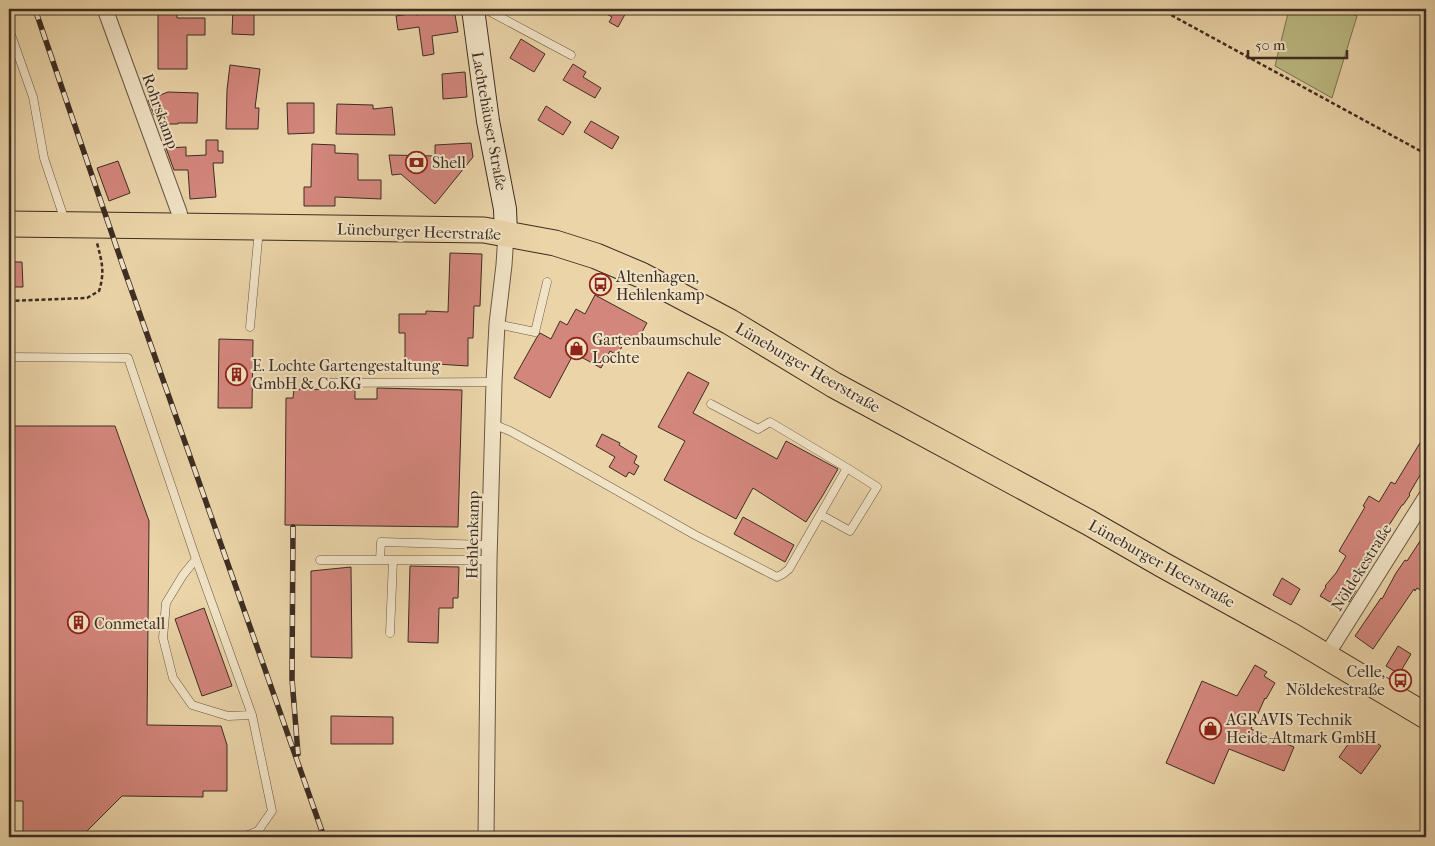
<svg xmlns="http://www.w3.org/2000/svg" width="1435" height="846" viewBox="0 0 1435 846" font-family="'IM FELL French Canon',serif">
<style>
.green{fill:#bcbb84;stroke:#7c7453}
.building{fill:#d3867c;stroke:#3d2d22}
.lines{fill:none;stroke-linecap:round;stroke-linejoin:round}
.lane-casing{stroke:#685744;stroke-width:9}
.street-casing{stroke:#685744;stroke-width:17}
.secondary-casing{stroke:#3d2d22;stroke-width:24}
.primary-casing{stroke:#3d2d22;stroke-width:27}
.path{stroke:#3d2d22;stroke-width:2.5;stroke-dasharray:4 2.5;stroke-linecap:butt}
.lane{stroke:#f1e3c6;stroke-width:8}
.street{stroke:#f1e3c6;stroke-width:15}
.secondary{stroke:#f1e3c6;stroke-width:22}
.primary{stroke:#ead4a8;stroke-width:25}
.rail-casing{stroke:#3d2d22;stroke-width:5.5}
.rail{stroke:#f1e3c6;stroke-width:4;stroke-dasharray:11;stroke-linecap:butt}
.labels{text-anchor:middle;stroke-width:4;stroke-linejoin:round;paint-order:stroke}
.street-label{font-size:16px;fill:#3d2d22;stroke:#f1e3c6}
.poi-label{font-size:16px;fill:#3d2d22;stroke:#f1e3c6;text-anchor:start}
</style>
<rect width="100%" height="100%" fill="#ead4a8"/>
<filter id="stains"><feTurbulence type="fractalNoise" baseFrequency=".004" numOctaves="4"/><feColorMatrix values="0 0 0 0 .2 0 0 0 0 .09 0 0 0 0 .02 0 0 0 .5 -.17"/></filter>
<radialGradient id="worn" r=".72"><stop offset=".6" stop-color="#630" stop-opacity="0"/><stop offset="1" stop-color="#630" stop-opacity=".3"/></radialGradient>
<path class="green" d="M1289,9h51l17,7 -25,82 -57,-32z"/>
<path class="building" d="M158,9h19v9h28v17h-18v34h-29z
M233,9h21v26l-22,-1z
M454,9l4,23 -26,4 2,18 -11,2 -4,-29 -21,3 -2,-14 20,-3v2z
M598,9h30l-10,18 -9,-5 3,-5z
M521,39l24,15 -11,18 -24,-14z
M573,64l13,8 -3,5 18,11 -6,10 -32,-18z
M230,65l30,4 -5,39h4l-1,21h-32l1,-39z
M465,72l2,25 -24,2 -1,-25z
M168,92l30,1 -1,30h-19v1h-12v-13l-12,4 -6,-15z
M287,103h27v30l-26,1z
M337,104l36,1v4l19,-2 3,28 -59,-1z
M546,106l25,16 -8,13 -25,-15z
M591,121l28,16 -7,12 -28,-17z
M206,140h12v11h5v12h-10l3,34 -26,2 -2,-29h-14l-8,-22 20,-1v9l20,-1z
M471,143l2,14 -38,47 -34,-30 -9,1 -3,-20 46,1v-11z
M312,144l23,1v8l23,1v26h23v19l-46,-2v9h-31v-19h7z
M118,161l12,32 -21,8 -12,-33z
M450,253l32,1 -2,52h-6l-1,32h-5v28l-63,-4v-29h-6v-19h27v-3l22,1z
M9,262h13l1,25h-14z
M595,295l52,28 -12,22 -9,-5 -9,15 -7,-4 -9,17 -27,-15 -24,45 -36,-20 23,-41 3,-4 11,6 9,-18 7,4 9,-16 9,5z
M219,339l34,1 -1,68h-34z
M688,372l21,11 -16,30 84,46 9,-18 52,28 -15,26 -17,27 -53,-34 -17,31 -72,-39 21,-39 -27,-14z
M377,388l85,2 -4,137 -173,-2 1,-127h7l1,-9 61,1v9h22z
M9,426h106l34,95 -2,204 74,1 6,19v46h-24v6l-81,-1 -41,41h-58v-36h-14z
M1426,433v32l-17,29 1,1 -7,10h-1l-52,81 6,4 -7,12 -6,-5 -6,9 -17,-10 6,-9 -1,-1 11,-13 10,-17 -7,-5 26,-44 -2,-1 6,-10 10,6 12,-20 4,2z
M602,434l18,9 -1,2 18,11 -3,7 5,3 -5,9 -5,-3 -3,5 -17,-10 6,-10 -19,-11z
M743,517l51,28 -9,17 -51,-28z
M1426,532v62l-9,-6 -2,3 -1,-2 -41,60 -18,-13 26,-38 1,1 14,-26 9,-13 2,1z
M410,566l49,1 -1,31h-5v10h-14l-1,35 -30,-1z
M351,567l1,91 -41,-1v-86z
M1282,578l18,11 -9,16 -18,-10z
M204,608l28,78 -30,10 -27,-77z
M1398,646l13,8 -12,20 -13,-8z
M1255,665l12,7 -3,4 11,7 -9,16 -1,-1 -14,31 43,18 -10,24 -55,-22 -15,35 -48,-21 36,-82 35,15z
M331,716l62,1v27h-62z
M1357,732l4,2 1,-2 19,14 -20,28 -22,-17z"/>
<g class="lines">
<defs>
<path id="lane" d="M485,9l86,46
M9,29l24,68 11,61 21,63
M497,324l38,8 12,-50
M250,327l9,-98
M9,357l119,1 68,201 56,156 20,96 -14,20 -15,6
M322,383l172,-1
M493,424l17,7 44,24 141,80 82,42 6,-3 6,-5 58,-101 -77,-46 -12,7 -47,-25
M821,515l29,16 27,-44 -30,-19
M196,559l-13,16 -17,28 -3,35 10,40 19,27 36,11 24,-1
M320,560h169
M380,560l1,-18 109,3
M390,633l3,-73"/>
<path id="street" d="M105,9l74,203 3,14
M1326,656l100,-159
M486,837l3,-277 5,-178 3,-58 7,-59 2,-31"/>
<path id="secondary" d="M473,9l15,112 17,88 1,25"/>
<path id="primary" d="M9,224l475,6 71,13 41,13 45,19 89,47 104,63 254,137 75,43 129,71 134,80"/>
</defs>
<use href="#lane" class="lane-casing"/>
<use href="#street" class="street-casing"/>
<use href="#secondary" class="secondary-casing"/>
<use href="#primary" class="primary-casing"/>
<path class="path" d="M1160,9l266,145
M1423,153l3,-10
M9,301l78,-3 12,-7c6,-19 3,-29 -2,-48"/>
<use href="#lane" class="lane"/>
<use href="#street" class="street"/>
<use href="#secondary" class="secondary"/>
<use href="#primary" class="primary"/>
<defs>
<path id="rail" d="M35,9l89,260 200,568
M293,527l-1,152 6,75"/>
</defs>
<use href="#rail" class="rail-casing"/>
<use href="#rail" class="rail"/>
</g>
<defs>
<symbol id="bank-ring" viewBox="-11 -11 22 22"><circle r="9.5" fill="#f1e3c6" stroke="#8f2418" stroke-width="1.5"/><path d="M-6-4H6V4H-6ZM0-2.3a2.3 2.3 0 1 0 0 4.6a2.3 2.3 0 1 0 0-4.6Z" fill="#8f2418"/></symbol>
<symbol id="bus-ring" viewBox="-11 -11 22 22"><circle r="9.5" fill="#f1e3c6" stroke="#8f2418" stroke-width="1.5"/><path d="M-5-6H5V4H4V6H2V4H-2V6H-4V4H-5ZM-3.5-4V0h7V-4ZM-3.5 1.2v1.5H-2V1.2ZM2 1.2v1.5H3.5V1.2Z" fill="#8f2418"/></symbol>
<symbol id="shop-ring" viewBox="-11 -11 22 22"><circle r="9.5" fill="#f1e3c6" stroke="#8f2418" stroke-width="1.5"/><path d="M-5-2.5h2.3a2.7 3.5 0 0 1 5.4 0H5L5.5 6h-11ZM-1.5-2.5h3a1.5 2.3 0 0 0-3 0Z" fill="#8f2418"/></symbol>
<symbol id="building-ring" viewBox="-11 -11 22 22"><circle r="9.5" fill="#f1e3c6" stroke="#8f2418" stroke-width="1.5"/><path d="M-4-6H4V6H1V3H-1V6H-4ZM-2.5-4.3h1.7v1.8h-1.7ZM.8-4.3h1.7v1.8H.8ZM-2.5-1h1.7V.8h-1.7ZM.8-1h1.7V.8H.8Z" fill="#8f2418"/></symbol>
</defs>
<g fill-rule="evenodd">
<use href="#bank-ring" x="404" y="150" width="25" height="25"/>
<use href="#bus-ring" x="588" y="272" width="25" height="25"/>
<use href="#shop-ring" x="564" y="336" width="25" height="25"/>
<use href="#building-ring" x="224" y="362" width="25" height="25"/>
<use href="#building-ring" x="66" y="610" width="25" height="25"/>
<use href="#bus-ring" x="1388" y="668" width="25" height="25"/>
<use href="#shop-ring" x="1198" y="716" width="25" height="25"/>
</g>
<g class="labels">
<g class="street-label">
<text transform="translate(161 111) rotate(70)" y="6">Rohrskamp</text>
<text transform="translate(490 121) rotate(80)" y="6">Lachtehäuser Straße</text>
<text transform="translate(419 231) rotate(2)" y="6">Lüneburger Heerstraße</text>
<text transform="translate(808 367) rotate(30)" y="6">Lüneburger Heerstraße</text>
<text transform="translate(472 535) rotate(-89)" y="6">Hehlenkamp</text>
<text transform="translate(1162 563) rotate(29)" y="6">Lüneburger Heerstraße</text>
<text transform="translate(1361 567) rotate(-58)" y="6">Nöldekestraße</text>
</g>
<g class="poi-label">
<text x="432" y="168">Shell</text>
<text x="616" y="282">Altenhagen,<tspan x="616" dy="18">Hehlenkamp</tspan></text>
<text x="592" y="345">Gartenbaumschule<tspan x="592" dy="18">Lochte</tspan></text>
<text x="252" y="371">E. Lochte Gartengestaltung<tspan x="252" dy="18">GmbH &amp; Co.KG</tspan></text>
<text x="94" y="629">Conmetall</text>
<text x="1385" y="677" text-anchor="end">Celle,<tspan x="1385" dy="18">Nöldekestraße</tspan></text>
<text x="1226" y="725">AGRAVIS Technik<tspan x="1226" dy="18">Heide-Altmark GmbH</tspan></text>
</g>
</g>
<rect width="1435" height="846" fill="none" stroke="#ead4a8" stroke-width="30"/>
<rect x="10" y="10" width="1415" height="826" fill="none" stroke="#3d2d22" stroke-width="2.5"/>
<rect x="15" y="15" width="1405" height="816" fill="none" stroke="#3d2d22"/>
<path d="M1248 50v8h99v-8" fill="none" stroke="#3d2d22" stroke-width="2.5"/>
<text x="1255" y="50" font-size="15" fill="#3d2d22" stroke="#f1e3c6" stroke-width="4" paint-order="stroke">50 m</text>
<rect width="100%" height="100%" filter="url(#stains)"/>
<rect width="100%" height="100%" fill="url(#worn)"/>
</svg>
